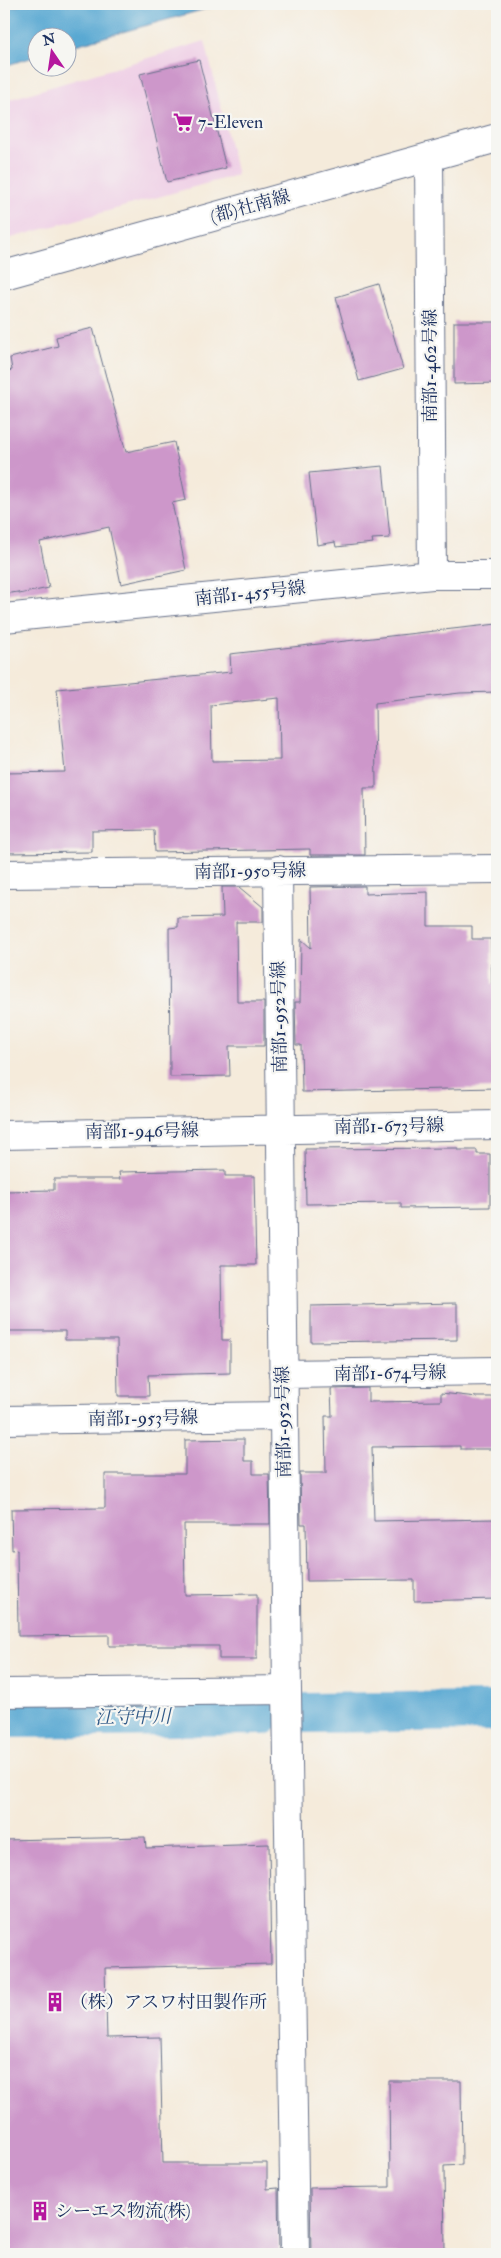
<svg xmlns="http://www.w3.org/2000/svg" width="501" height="2258" viewBox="0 0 501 2258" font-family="'IM FELL Double Pica','Noto Serif JP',serif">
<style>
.built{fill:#efd0e6}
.water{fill:#57a7d2;stroke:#396b98}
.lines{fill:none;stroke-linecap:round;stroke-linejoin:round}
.canal{stroke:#57a7d2;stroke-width:40}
.building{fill:#cd97ca;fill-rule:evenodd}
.street-casing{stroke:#67718a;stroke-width:30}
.secondary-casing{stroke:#67718a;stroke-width:30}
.street{stroke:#fff;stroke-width:28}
.secondary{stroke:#fff;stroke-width:28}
.labels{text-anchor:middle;stroke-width:4.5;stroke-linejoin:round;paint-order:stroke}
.poi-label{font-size:18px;fill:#1b2f5e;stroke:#f6f6f2;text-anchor:start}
.street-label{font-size:18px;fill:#1b2f5e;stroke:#f6f6f2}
.water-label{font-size:19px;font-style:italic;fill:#305987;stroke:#f6f6f2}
</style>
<rect width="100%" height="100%" fill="#f6f6f2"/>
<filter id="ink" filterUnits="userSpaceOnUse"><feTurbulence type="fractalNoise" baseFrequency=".02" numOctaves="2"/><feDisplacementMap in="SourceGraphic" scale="10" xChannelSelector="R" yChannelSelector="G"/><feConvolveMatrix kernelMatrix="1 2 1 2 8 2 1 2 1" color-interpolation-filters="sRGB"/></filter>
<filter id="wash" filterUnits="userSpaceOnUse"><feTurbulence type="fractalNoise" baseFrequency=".0096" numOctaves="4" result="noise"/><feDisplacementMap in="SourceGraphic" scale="20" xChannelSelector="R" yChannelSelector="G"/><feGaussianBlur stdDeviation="1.12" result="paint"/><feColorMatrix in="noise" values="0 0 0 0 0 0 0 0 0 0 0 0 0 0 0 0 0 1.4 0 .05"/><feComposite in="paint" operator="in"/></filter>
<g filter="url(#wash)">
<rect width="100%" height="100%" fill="#f5ebdb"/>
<path class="built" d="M205,41l32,134 -233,65v-139z"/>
<path class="water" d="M25,4h199l-156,43v-9h-30l-1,18 -33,10v-57z"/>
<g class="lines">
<path class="canal" d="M304,1713l193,-2
M4,1718l258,-3"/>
</g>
<g id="blocks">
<path class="building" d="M199,60l27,108 -59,14 -27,-108z
M379,284l24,85 -44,12 -23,-84z
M454,322h43v61l-43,1z
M93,328l33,124 48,-10 12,58 -14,3 14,67 -65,14 -12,-57 -69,15 9,46 -30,6 -1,-2 -14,2v-222l8,-2 -2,-12 48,-12 -2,-9z
M383,466l7,72 -18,1 1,4 -37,4 -1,-5 -18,3 -8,-72z
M497,624v68l-37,1 -85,10 1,85h-12l1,67h-55v-6l-155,3 -1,-22 -62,1v21l-87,1 -1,-80 61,-1 -8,-83 174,-17 -1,-18zM279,698l1,62 -68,1 -1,-56z
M365,886v8l63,-2v34h44v13h19l1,45h5v104l-195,4 -1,-47h-5l-1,-43h5l1,-63 10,9 -1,-61z
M222,887h17l24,20v15h-27l1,80h27v44h-35l1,30 -60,1 -1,-149 9,-1v-9l45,-1z
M457,1148v2h20v4h13v53l-89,1v-5l-95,1 -1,-55z
M225,1170v6h29l2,89h-35l1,75h8v33l-82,2 1,21h-31l-1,-56h-52v-9h-61v-140l50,-1v-11h66l-1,-7z
M457,1303v37l-146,2v-36z
M368,1388v14l73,-1v-8l36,4h20v52h-37v-3l-88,1 2,74 123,-2v80l-83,2v-21l-107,1 -1,-57h-5l-1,-51h26l-1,-57h7l-1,-27z
M244,1439v22h9v13h16l1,50h-86l1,71 72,-1v65h-38v-13h-110v-11l-91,1 -1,-87 -5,1 -1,-41 94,-1v-34h80v-34z
M145,1837l1,11 123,-4 2,120 -166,4 2,70 53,-1 3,126h104v26l11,-1 1,66h-275v-414z
M389,2081h72l1,84 -18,1 1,88h-134l-1,-66 80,-1z"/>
</g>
</g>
<g filter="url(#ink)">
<use href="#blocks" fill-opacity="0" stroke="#67718a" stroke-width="1"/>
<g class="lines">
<defs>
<path id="street" d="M429,157l3,418
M4,618l428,-43h65
M4,874l493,-5
M4,1135l493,-10
M283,1374l214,-3
M4,1420l279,-4
M287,1690l8,564
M4,1693l283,-3 -9,-820"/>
<path id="secondary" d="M4,275l493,-137"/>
</defs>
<use href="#street" class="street-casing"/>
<use href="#secondary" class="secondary-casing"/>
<use href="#street" class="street"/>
<use href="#secondary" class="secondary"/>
</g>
</g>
<defs>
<symbol id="supermarket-bare" viewBox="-9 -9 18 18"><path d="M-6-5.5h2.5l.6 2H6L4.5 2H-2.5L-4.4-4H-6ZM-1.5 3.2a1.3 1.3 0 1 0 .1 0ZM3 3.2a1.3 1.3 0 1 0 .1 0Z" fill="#b5179e" stroke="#f6f6f2" stroke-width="2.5" paint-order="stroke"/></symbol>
<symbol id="building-bare" viewBox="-9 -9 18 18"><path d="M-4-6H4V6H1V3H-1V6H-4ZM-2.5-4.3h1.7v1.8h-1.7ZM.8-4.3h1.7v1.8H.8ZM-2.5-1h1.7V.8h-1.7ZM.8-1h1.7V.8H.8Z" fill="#b5179e" stroke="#f6f6f2" stroke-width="2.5" paint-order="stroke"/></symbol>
</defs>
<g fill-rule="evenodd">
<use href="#supermarket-bare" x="169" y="108" width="28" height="28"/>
<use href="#building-bare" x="41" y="1988" width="28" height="28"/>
<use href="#building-bare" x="26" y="2197" width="28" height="28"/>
</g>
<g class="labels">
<g class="poi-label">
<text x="198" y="128">7-Eleven</text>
<text x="70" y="2008">（株）アスワ村田製作所</text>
<text x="55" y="2217">シーエス物流(株)</text>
</g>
<g class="street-label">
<text transform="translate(250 206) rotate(-15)" y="6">(都)社南線</text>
<text transform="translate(430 366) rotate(-90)" y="6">南部1-462号線</text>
<text transform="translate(250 593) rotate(-6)" y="6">南部1-455号線</text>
<text transform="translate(250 871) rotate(-1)" y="6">南部1-950号線</text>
<text transform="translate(279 1017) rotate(-91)" y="6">南部1-952号線</text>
<text transform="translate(389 1126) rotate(-1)" y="6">南部1-673号線</text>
<text transform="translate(142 1131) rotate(-1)" y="6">南部1-946号線</text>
<text transform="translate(390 1373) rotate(-1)" y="6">南部1-674号線</text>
<text transform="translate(143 1418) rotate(-1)" y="6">南部1-953号線</text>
<text transform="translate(283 1422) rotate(-91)" y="6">南部1-952号線</text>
</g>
<g class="water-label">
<text transform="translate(133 1716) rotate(-1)" y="7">江守中川</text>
</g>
</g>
<rect width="501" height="2258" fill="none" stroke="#f6f6f2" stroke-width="20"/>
<g transform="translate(52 52) rotate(347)"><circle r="24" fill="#f6f6f2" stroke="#9ea6b7"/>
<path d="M0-4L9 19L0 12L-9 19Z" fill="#b5179e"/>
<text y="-8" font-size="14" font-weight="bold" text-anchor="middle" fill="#1b2f5e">N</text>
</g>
</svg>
